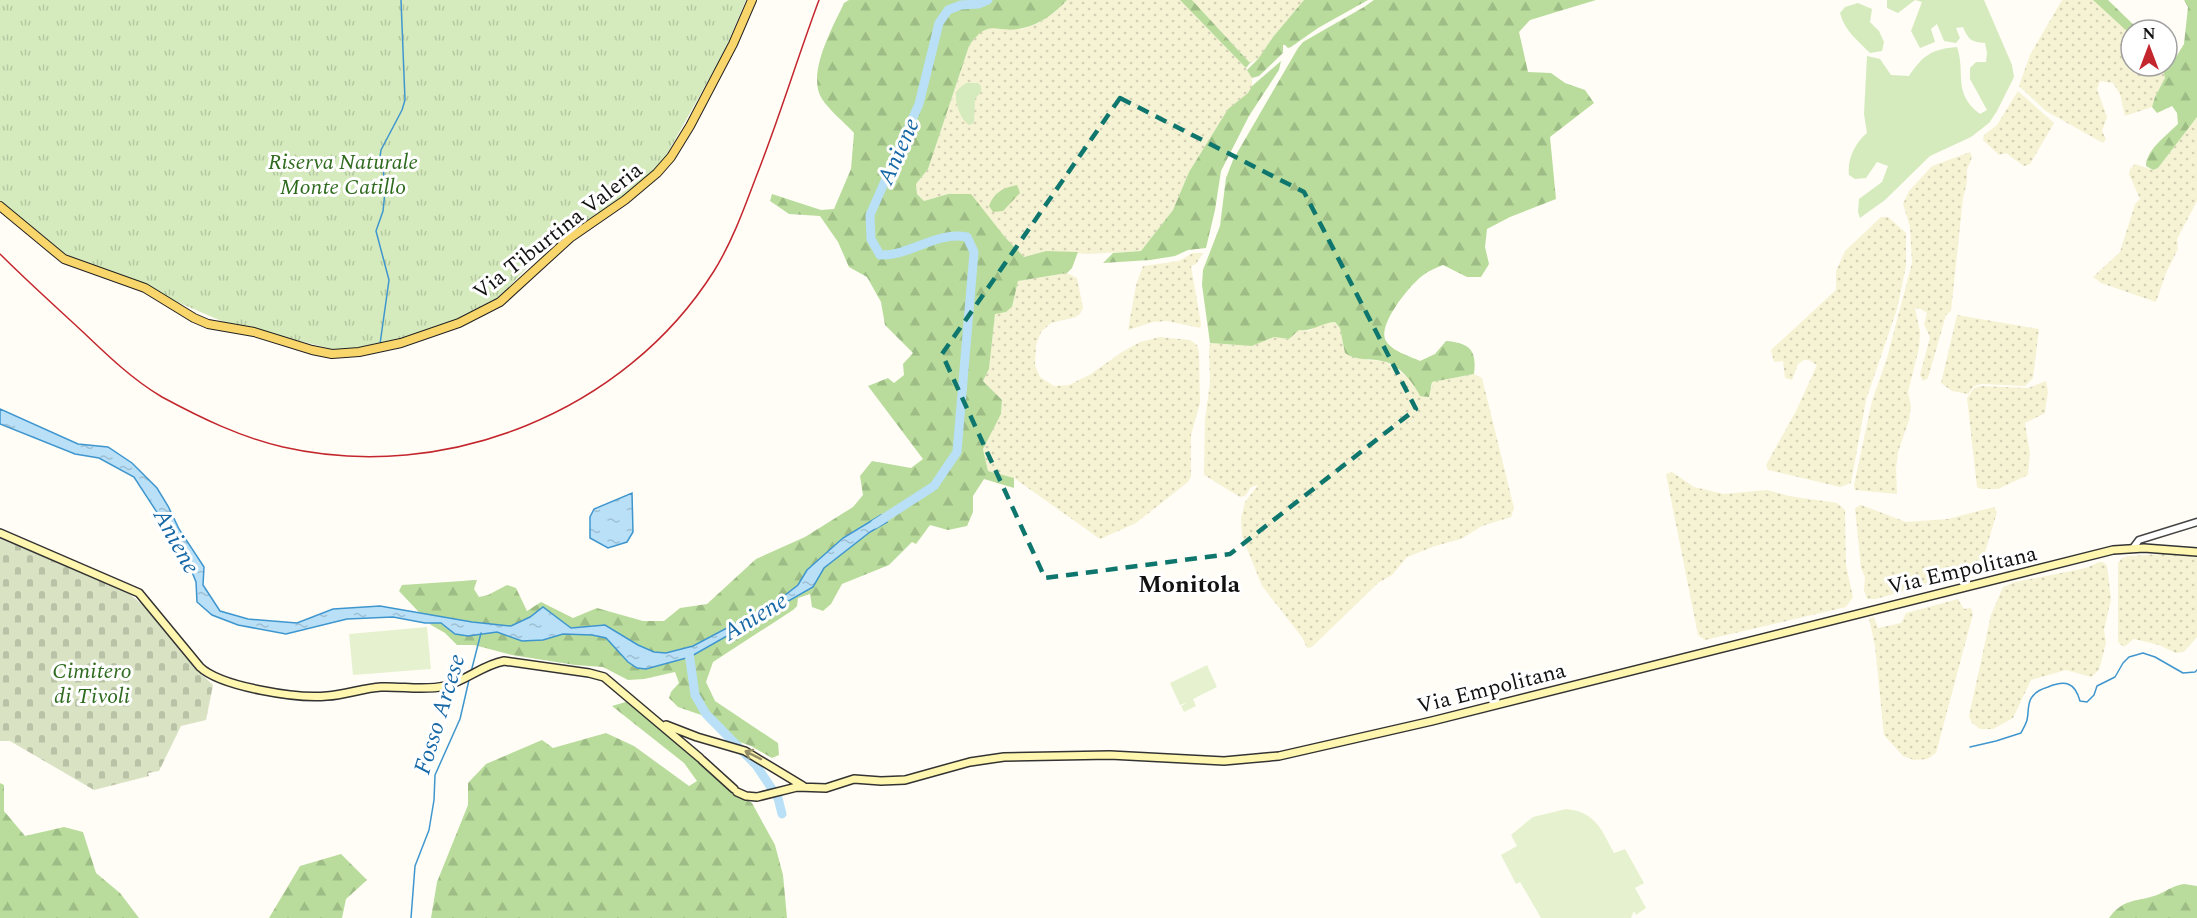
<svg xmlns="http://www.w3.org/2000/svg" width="2197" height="918" viewBox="0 0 2197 918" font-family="Spectral,serif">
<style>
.farmland{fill:url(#farmland-dots)}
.grass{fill:#d5ebbd}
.forest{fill:url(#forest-firs)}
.cemetery{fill:url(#cemetery-stones)}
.park{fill:url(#park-tufts)}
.pitch{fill:#e6f2cf}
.water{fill:url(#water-ripples);stroke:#3f96cf;stroke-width:1.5}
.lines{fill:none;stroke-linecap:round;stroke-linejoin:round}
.stream{stroke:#3f96cf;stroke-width:1.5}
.river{stroke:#b9e0f7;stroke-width:9}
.tertiary-casing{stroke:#444;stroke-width:9}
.secondary-casing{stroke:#333;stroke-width:10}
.primary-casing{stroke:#222;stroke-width:10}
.tertiary{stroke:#fff;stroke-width:6}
.secondary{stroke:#fff6b0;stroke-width:7}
.primary{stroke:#f9d66b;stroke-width:8}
.rail{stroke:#c4262e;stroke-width:1.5}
.oneway{stroke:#948f68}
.marked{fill:none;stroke:#0f766e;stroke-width:4.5;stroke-dasharray:12 8;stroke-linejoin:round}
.labels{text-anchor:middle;stroke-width:6;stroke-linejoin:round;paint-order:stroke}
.park-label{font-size:22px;font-style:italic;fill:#2f6b1f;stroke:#fff}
.street-label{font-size:22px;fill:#111;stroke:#fff}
.water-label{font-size:24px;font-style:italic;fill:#1768a6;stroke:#fff}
.neighbourhood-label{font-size:24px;font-weight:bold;fill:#111;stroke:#fff}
</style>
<defs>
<pattern id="farmland-dots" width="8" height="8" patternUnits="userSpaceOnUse" patternTransform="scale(1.5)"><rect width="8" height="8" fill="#f6f3d4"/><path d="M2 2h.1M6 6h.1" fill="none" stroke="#d2cfb5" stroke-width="1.8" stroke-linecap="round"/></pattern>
<pattern id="forest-firs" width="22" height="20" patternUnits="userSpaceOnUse" patternTransform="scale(1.5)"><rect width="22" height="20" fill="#b9dc9c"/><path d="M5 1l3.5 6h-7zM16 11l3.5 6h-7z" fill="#9ebc85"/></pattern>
<pattern id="cemetery-stones" width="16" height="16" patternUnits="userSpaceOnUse" patternTransform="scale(1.5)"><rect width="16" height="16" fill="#d9e3c4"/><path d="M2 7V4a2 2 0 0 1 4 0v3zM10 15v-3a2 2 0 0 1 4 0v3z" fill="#b9c2a7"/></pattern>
<pattern id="park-tufts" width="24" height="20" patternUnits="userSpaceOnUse" patternTransform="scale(1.5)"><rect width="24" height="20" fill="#d5ebbd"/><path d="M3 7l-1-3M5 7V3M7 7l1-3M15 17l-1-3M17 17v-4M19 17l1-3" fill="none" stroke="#b6c8a1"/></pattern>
<pattern id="water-ripples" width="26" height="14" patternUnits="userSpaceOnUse" patternTransform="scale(1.5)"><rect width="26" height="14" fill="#b9e0f7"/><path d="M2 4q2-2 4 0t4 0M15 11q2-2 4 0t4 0" fill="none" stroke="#9ebfd3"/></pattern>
</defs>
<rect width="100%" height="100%" fill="#fffdf5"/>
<path class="farmland" d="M1067,0h113l66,68 6,10v8l-4,7 -20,16 -39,63 -16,38 -32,41 -53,3 -42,-3 -22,6 -20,-21 -56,-42 -24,7 -7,-7 -1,-10 12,-15 41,-123 10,-14 13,-5 30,2 16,-6 16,-10z
M1192,0h112l-31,37 -15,22 -8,4z
M2062,0h31l38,35v31h31l3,12 -10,19 -3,10 -27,9 -5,-22 -7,-11 -13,-2 -3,8 10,28 -5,14 4,8 -3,4 -57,-32 -27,-25 11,-31z
M2018,91l36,32 -24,41 -6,2 -18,-13 -7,2 -16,-15 1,-5 13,-10z
M2197,117v84l-20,38 1,10 -12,24 -10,29 -55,-19 -8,-6 27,-25 15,-48 5,-5 -11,-25 1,-5 5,-5 18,6 5,-2z
M1970,152l2,5 -5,13v12l-4,16 -12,113 -5,4 -18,63 -5,3 -3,-6 10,-38 -6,-13 3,-11 -6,-4 -6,-1 5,24 -1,16 -11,44 3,14 -2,14 -11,32 -2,17 1,25 -42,-4 -1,-5 18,-84 15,-43 25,-95 -2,-36 -7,-23 6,-13 23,-25z
M1881,217h7l18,16v33l-9,43 -31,91 -15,83 -11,4 -72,-17 -2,-5 30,-54 21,-46 -8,-5h-5l-6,4 -6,16 -7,-2 -2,-17 -9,1 -3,-12 65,-60v-19l9,-20z
M1193,253h10l-7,11 -5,2 10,58 -1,4 -33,-7 -14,1 -25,8 8,-45 7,-19 36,-5z
M1067,273l10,5 6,30 -3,6 -4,3 -25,6 -10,9 -5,13 -1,20 5,12 14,9 15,-1 22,-11 31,-22 18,-10 20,-5 30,3 7,5 2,7 1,51 -9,32v42l-3,5 -52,41 -36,16 -86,-61 -26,-7 -5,-22 18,-35 1,-14 -19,-19 6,-12 6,-56 11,-1 6,-5 6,-26z
M1957,315l82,14 -6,49 -8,8 -44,-2 -7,2 -6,8 -16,-3 -11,-8z
M1335,322l5,6 3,11 25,21 16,1 28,19 20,8v-6l42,-8 8,4 32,130 -3,9 -29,9 -21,13 -26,7 -28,11 -15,18 -14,8 -66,64 -5,1 -5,-11 -40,-51 -20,-50 -1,-18 4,-16 13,-17 -7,2 -6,9 -5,1 -36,-22 1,-56 5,-36 -1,-32 1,-8 42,3 22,-9 15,2 10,-9 10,1 14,-8z
M2046,381l2,10 -3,22 -20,10 5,30 -2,22 -30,14h-17l-4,-2 -10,-89 7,-10 7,-2 47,2z
M1672,472l22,15 30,7 43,-4 22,6 48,7 8,7 1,55 7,32 -7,10 -141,33 -7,-5 -32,-161z
M1861,505l45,17 42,-3 46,-12 3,5 -14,47 -6,11 -101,29h-9l-3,-9 1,-13 -4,-9 -6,-60z
M2164,554l33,1v82l-13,15 -8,1 -17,-8 -25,-6 -10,8 -6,-5v-79l4,-5 6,-2z
M2099,562h4l4,4 4,33 -7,31 2,13 -7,27 -8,7 -25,-7 -35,10 -18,38 -20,11h-13l-8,-6 -3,-7 22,-101 12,-28 12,-5 71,-14z
M1958,599l6,10 7,-1 2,6 -37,139 -9,6 -13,1 -11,-4 -19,-21 -9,-89 -6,-28 5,-1 4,11 23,-5 5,-10z"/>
<path class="grass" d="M1887,0h97l28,65 2,12 -17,34 -8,12 -18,14 -41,19 -45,44 -25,18 -2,-6 1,-13 23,-17 6,-16 -11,-4 -11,16 -11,1 -6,-4c-2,-16 6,-32 18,-42l-3,-19 3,-58 13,3 11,16 18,1c14,-21 23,-27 48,-29 9,26 -5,46 23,67l7,-4 -17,-31v-11l6,-6h10l1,-9 -2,-10c-14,-1 -17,-4 -22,-16l-7,1 4,10 -4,5 -12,-2 -7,-17 -6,5 4,13 -15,6 -9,-17 11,-29 -7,-2 -17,13 -11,-5z
M1858,3l14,6 -2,13 9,9 5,11 -2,9 -12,2c-12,-12 -26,-23 -30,-40l5,-6z
M966,83h12l3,3v6l-6,7 -1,24 -5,2c-8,-5 -14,-21 -13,-31 1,-5 6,-8 10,-11z"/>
<path class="forest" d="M849,0h218c-12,13 -26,24 -44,28 -27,7 -33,-12 -54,18l-41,123 -12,15 1,10 7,7 24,-7h23l33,42 20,21 22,-6 32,1 -6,16 -5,5 -49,8 -6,26 -6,5 -11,2 -6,55 -6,12 19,19 -1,14 -18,35 5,22 26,7v10l-30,-9 -11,17v16l-6,14 -19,4 -18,-5 -14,19 -4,-2 -23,23 -47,19 -11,20 -8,7 -11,-4 -2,-13 -12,4 -1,8 -4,4 -80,52 -7,20 9,19 63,42 1,12 -7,3 -21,-12 -20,-7 -24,-22 -29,-10 -9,-9 2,-6 8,-9 -4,-11 -31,7 -16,1 -25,-13 -28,-2 -63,-10 -38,-10h-17l-12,-12 -14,-8 -32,-34 3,-6 75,-5 -3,9 5,8 9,-2 19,-10 9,3 11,23 14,-9 32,16 24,-10 46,13h21l16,-13 27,-4 49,-45 49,-22 48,-30 10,-12 -3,-19 12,-15 39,7 12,-9 -55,-73 20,-8 6,5 10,-8 -1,-11 10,-11 -28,-28 -4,-23 -14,-25 -18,-10 -11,-25 -18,-26 -31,-2 -19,-13 2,-7 49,16 13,-1 17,-40 3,-36c-10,-11 -24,-22 -32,-34 -16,-25 11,-72 22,-96z
M1180,0h12l58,63 -4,5z
M1304,0h64l-50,28 -27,19 -3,1 -3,-3h-2v8l-24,23 -7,2 -5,-8 11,-11 15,-22z
M1374,0h222l-66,20 -11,12 9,40 23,1 14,10 20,7 9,13 -44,34 6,62 -46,18 -23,12 -2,18 4,17 -8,13h-14l-24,-12c-7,3 -15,6 -21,11 -12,9 -43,47 -37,63 5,12 25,17 35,22l15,-7 11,-13c24,2 31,9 28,33l-42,8 -3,15 -9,-1c-7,-14 -21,-32 -38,-35 -14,-3 -26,0 -37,-8l-5,-25 -5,-6c-15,1 -22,10 -36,8l-10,9 -15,-2 -22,9 -42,-3 -8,-58 1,-15 17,-44 6,-48 7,-18 65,-112 5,-6 61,-35z
M2093,0h15l31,30h-8v5z
M2184,0h13v117l-39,51 -5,2 -7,-4c0,-16 21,-31 32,-42l-1,-11 -5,-7 -15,7 -5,-6 3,-10 10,-19 -3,-12h5v-10l9,1 8,-13 4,-37z
M1281,61l-2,9 -30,46 -28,55 -6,39 -9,38 -18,2 -13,6 -25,4 -47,3 10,-10 28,-2 32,-41 16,-38 39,-63 20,-16 4,-7z
M1017,185l3,8 -17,18 -10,1 -4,-6c5,-14 14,-18 28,-21z
M629,701l109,94 14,8 23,42 8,30 4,43h-356l6,-36 31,-77v-22l18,-19 56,-24 11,8 53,-15 28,13 55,40 8,-5 -13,-18 -72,-57z
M0,783l4,2v26l21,25 39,-9 19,5 13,41 24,20 19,25h-139z
M341,854l26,26 -21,19 -4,19h-73l31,-52z
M2184,884l13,2v32h-88c14,-19 25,-16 45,-22 10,-3 19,-11 30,-12z"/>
<path class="cemetery" d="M0,539l125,51 28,24 41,53 19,18 -7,35 -25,6 -22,45 -11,2 1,3 -55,14 -84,-49h-10z"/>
<path class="park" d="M0,0h746l-22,52 -62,111 -43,37 -49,31 -37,30 -35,38 -32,17 -50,19 -76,16 -116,-29 -157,-67 -67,-54z"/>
<path class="pitch" d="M427,627l4,42 -78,6 -4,-41z
M1207,665l10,22 -24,12 3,7 -12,6 -3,-6 7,-4 -8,3 -10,-22z
M1566,809c30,3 35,20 48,44l11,-4 19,34 -9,5 11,20 -10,7 -2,-4 -3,7h-90l-21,-36 -4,2 -15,-29 16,-9 -6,-11 22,-18z"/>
<path class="water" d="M0,409l78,35 30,3 24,16 25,25 11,18 11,23 25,38 -1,18 17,26 28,8 49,4 36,-14 47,-3 92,16 39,4 19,-9 13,-10 28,21 34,-3 33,20 16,7 12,1 27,-7 83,-44 22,-17 9,-15 36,-32 38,-23 6,7 -17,10 -46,36 -11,19 -123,70 -44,12 -9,-1 -9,-6 -22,-24 -14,-3 -29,-1 -20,6 -21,1 -25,-9 -29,4 -13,-2 -14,-11h-16l-32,-6 -46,2 -61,15 -48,-9 -26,-10 -15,-13 -1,-20 -10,-25 -52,-80 -35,-19 -24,-4 -75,-30z
M632,493l1,39 -6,10 -19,6 -18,-10v-21l4,-8z"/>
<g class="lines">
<path class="stream" d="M380,344l9,-64 -13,-49 7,-20 2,-19 -2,-28 -3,-7 1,-7 21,-40 3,-10 -4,-100
M471,672l10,-39
M1970,747l26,-6 25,-8c2,-4 5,-9 6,-13 2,-8 0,-17 5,-23 4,-6 10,-8 16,-10 17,-7 27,-5 32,14l7,1 7,-7 3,-9 18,-9 8,-14 6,-6 14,-4 12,4 28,16 12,-1 2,-2
M411,918l4,-52 14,-36 5,-30 1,-25 25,-56 9,-39"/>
<path class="river" d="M875,524l59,-38 23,-34 17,-200 -7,-15c-32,-6 -56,19 -87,18l-9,-16 -1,-24 49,-111 20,-81 9,-13 13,-5 18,-1 9,-4
M689,653l6,42 11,19 50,51 22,33 4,16"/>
<defs>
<path id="tertiary" d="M2133,548l6,-8 58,-18"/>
<path id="secondary" d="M0,533l139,60 61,74c21,20 98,32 127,29 18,-1 36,-8 54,-9 21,-1 43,4 64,-1 21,-5 37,-21 59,-25l85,12 15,4 96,81
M666,725l31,12 48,14 58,35
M702,760l32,29
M737,792l9,4 11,1 40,-10 29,1 28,-9 27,2 24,-1 65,-18 34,-5 106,-2 114,6 55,-5 153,-35 681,-171 31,-2 53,4"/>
<path id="primary" d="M0,206l64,53 81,29 49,30 14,6 46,8 58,18 20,4 27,-2 42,-9 58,-20 41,-21 70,-64 55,-38 32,-27 14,-16 19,-31 43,-82 19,-44"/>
</defs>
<use href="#tertiary" class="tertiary-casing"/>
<use href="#secondary" class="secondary-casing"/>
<use href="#primary" class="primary-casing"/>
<use href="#tertiary" class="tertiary"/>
<use href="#secondary" class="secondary"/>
<use href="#primary" class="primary"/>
<path class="rail" d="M0,254c27,27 55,52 83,78 24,23 50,48 79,65 39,21 78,40 121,50 162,37 342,-35 431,-176 18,-29 30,-62 42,-94 23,-58 41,-118 63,-177"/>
</g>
<defs><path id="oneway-shaft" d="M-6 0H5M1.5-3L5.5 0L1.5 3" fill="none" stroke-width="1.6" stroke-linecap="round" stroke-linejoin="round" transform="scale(1.5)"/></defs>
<use class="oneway" href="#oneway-shaft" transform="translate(753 755) rotate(-153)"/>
<path class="marked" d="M1120,98l184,94 112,217 -186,145 -185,24 -103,-224z"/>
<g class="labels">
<g class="park-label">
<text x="343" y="169">Riserva Naturale<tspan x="343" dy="25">Monte Catillo</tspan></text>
<text x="92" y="678">Cimitero<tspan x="92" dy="25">di Tivoli</tspan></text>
</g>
<g class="street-label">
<text transform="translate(557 230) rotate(-38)" y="8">Via Tiburtina Valeria</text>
<text transform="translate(1962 569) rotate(-13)" y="8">Via Empolitana</text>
<text transform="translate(1491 687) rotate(-14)" y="8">Via Empolitana</text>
</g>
<g class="water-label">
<text transform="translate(898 151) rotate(-66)" y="8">Aniene</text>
<text transform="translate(177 541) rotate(61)" y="8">Aniene</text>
<text transform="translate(755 616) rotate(-31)" y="8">Aniene</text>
<text transform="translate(439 714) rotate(-73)" y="8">Fosso Arcese</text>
</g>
<g class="neighbourhood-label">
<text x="1189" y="592">Monitola</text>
</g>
</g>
<g transform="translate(2149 48)"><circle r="28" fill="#ffffff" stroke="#a0a0a0" stroke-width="1.5"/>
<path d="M0-4.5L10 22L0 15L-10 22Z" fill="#c4262e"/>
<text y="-9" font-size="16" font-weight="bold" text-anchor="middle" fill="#111111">N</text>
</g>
</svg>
